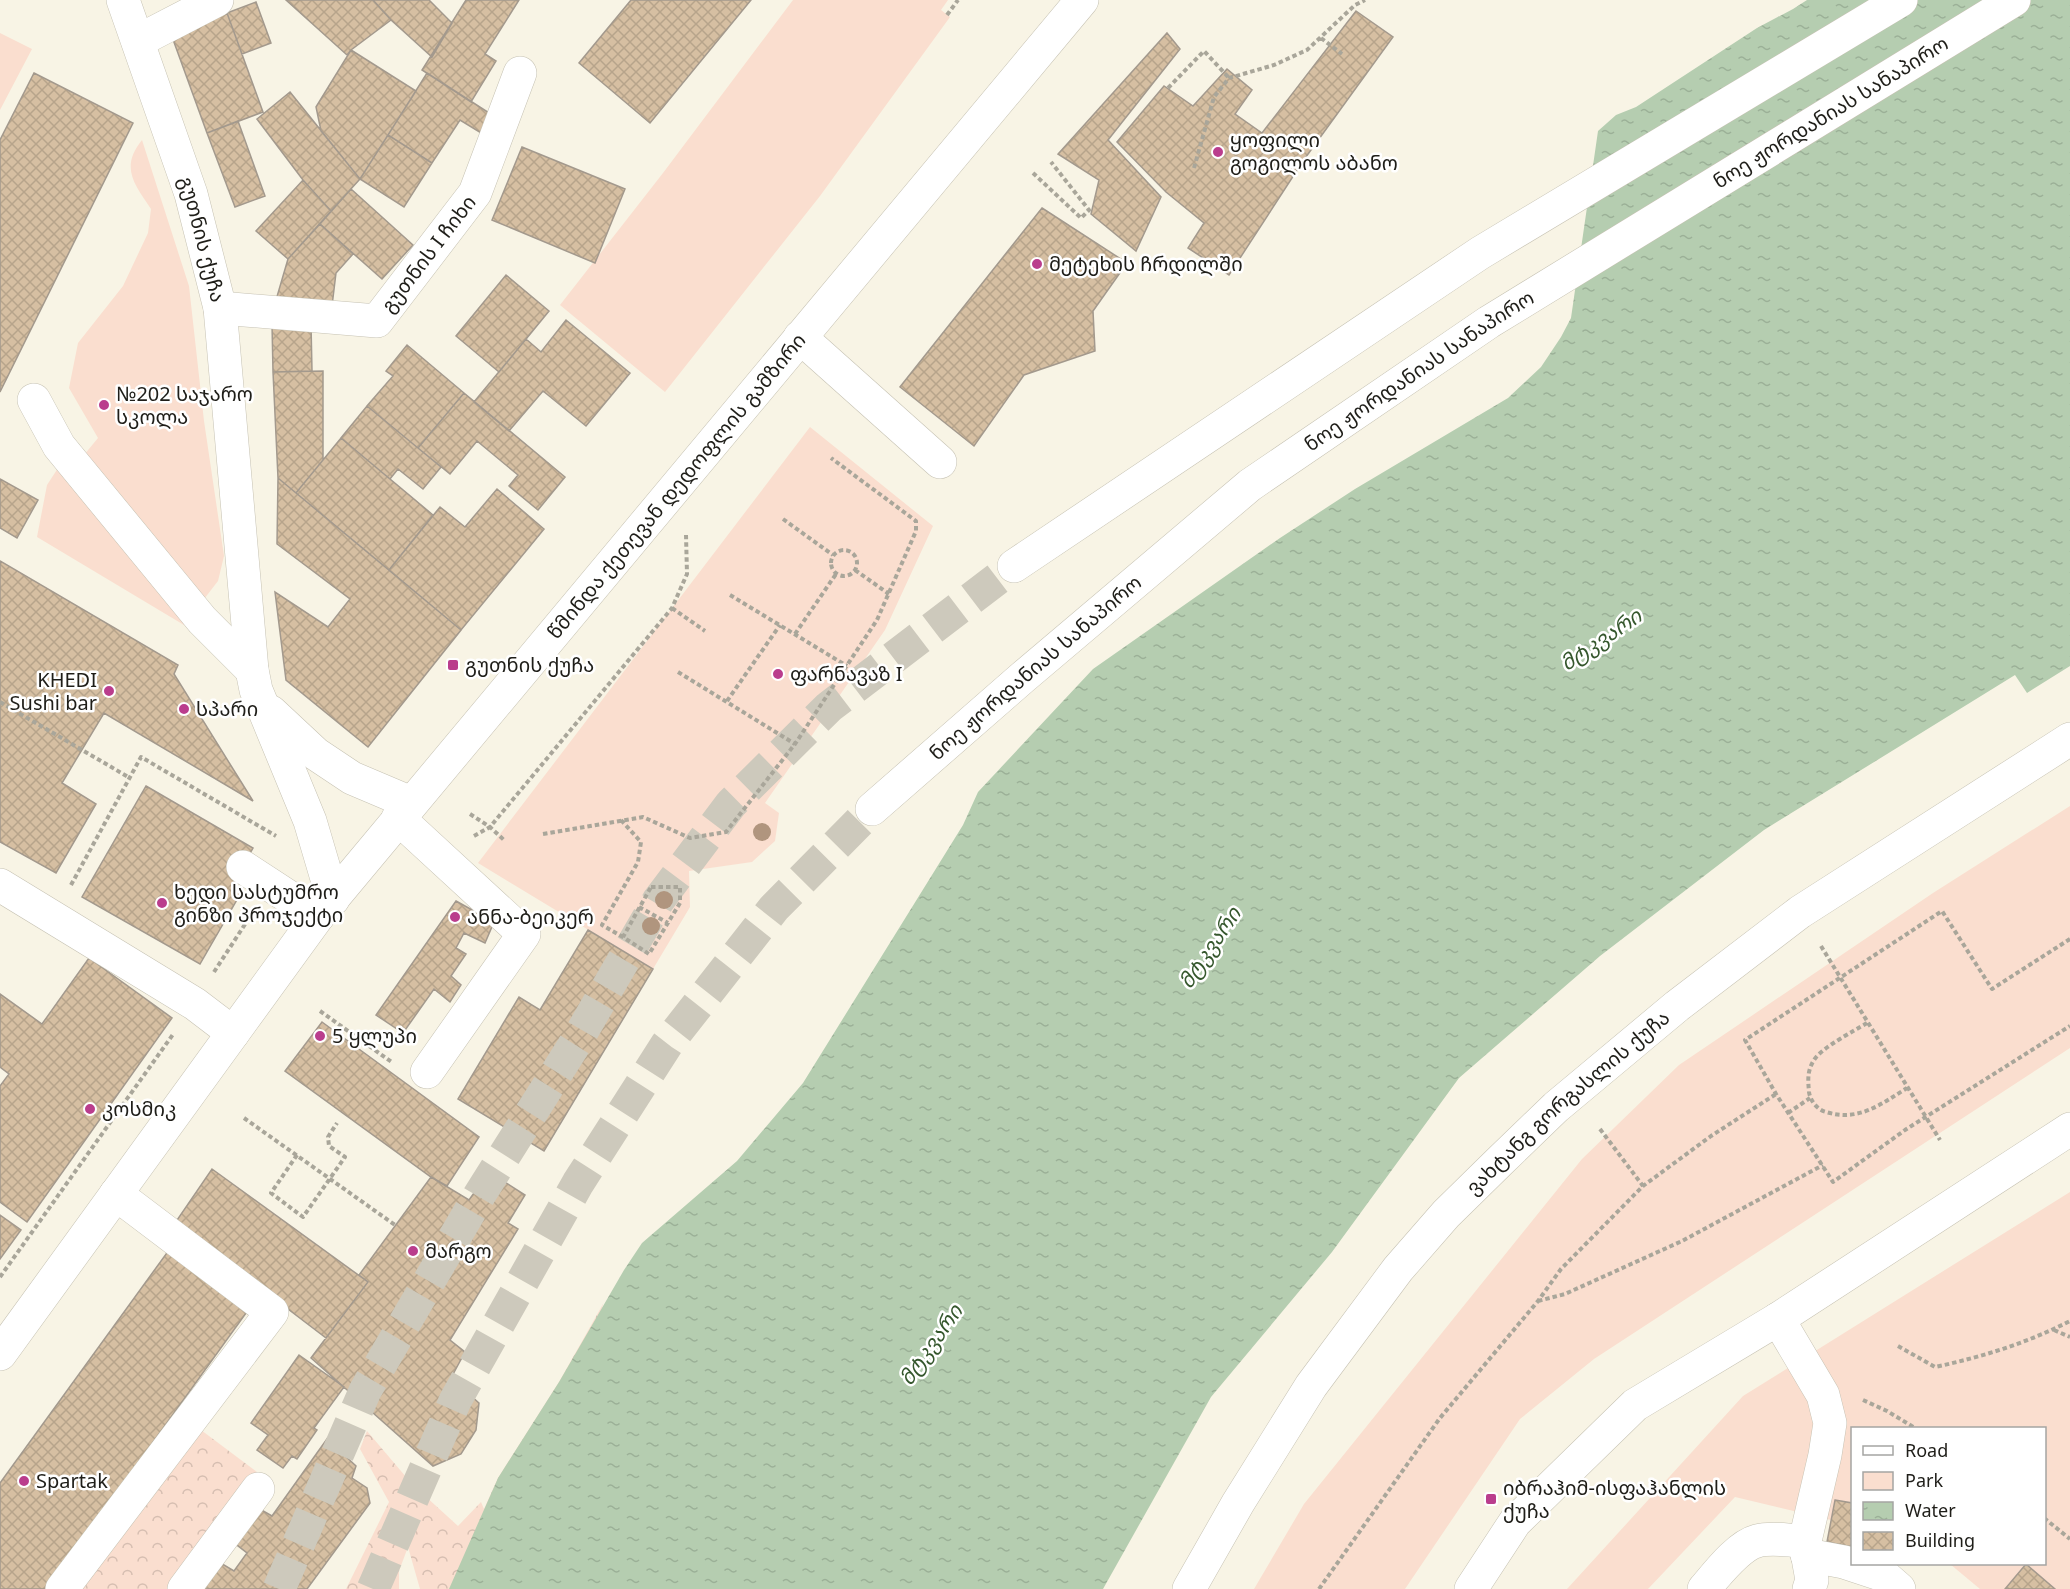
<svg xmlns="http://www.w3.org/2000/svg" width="2070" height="1589" viewBox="0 0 2070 1589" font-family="Georgia,'Noto Sans Georgian',serif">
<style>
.forest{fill:url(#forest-crowns)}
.green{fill:#fadecf}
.water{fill:url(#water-ripples)}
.building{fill:url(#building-cross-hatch);stroke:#a3998d;stroke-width:1.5}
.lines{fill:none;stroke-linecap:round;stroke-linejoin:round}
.major-tunnel{stroke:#cdc9bc;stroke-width:33;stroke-dasharray:33 16;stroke-linecap:butt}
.minor-casing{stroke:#c6c2b3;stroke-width:34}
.major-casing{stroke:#c6c2b3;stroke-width:34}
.highway-casing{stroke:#c6c2b3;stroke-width:34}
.path{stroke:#a9a69a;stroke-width:4;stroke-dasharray:4.5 3;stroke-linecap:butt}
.minor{stroke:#fff;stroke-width:33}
.major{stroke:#fff;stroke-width:33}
.highway{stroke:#fff;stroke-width:33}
.tree{fill:#b0957e}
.poi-dot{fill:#ba3d8d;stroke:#fff;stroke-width:2}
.labels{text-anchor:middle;stroke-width:5;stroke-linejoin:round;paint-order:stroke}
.street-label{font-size:20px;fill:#1f1e19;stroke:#fff}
.poi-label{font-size:20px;fill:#1f1e19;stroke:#fff;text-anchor:start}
.water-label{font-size:21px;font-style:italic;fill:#35572d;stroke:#fff}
</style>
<defs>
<pattern id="forest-crowns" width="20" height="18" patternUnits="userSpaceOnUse" patternTransform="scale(1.5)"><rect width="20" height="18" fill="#fadecf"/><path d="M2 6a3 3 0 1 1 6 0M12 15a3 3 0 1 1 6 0" fill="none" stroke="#d6beb1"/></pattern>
<pattern id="water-ripples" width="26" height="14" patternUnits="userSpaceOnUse" patternTransform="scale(1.5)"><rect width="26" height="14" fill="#b5cdb0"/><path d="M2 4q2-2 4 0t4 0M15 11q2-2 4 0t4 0" fill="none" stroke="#9bb097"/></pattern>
<pattern id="building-cross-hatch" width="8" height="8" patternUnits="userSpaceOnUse" patternTransform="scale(1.5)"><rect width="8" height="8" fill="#d6bfa2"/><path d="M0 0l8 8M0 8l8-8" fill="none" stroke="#b7a48b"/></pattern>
</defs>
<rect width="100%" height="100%" fill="#f8f4e5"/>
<path class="forest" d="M603,1304l-72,285h-111l-12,-42 -9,24v18h-53l43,-87 -29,-53 7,-18 45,53 46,42 23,-24 3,7 14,-31 61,-96z
M197,1427l76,57 -78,105h-118z"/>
<path class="green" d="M793,0h155l-7,10 9,7 -130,179 -155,196 -105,-87 103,-132z
M0,33l32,16 -32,61z
M142,140l47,146 15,135 20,135 -6,25 -34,44 -147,-88 10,-52 13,-20 24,-10 14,-17 -29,-50 9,-45 45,-57 25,-53 3,-24c-17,-25 -31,-42 -9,-69z
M810,427l123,99 -48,104 -120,173 14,10 -4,28 -23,21 -63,9 1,36 -37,62 -175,-106z
M2070,806v242l-476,311 -74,60 -115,170h-151l50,-85 278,-345 97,-94 254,-172z
M2070,1192v397h-90l-30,-25h94v-136h-192v75l-17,-3 -4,20 -96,-23 -87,92h-81l176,-193z"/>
<path class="water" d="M1807,0h263v666l-43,27 -12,-18 -251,155 -164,126 -141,122 -127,174 -121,145 -108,192h-654l49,-111 61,-96 65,-112 18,-27 95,-82 66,-78 160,-258 15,-33 115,-123 187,-131 75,-49 153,-91 33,-31 20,-30 10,-19 27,-187 18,-16 20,-8 121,-79 36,-19z"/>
<path class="building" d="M286,0h87l18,20 -40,30 -4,5z
M373,0h56l23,23 -20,34 -41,-37z
M466,0h53l-34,54 11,7 -25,41 -49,-32z
M631,0h120l-101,123 -71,-60z
M256,2l15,41 -29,11 -15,-41z
M1356,11l37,26 -90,124 -74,114 -41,-27 16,-25 -38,-31 -49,-50 47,-56 29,20 34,-37 25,21 -17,24 27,19z
M227,13l36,99 -56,21 -36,-99z
M1167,33l13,16 -72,91 53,57 -25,54 -45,-37 8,-34 -41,-26z
M351,50l65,41 -56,88 -39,-48 -5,-24z
M34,73l99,50 -133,269v-252z
M427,73l70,45 -11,18 -26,-16 -28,43 -44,-28z
M290,92l70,87 -29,32 -28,-31 -46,-61z
M238,121l27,75 -30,11 -28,-74z
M388,135l44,28 -28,44 -44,-28z
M522,147l103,42 -30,74 -103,-43z
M303,180l28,31 -43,48 -32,-28z
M351,189l62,56 -31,34 -62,-55z
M1042,208l85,55 -34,48 2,40 -71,24 -50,71 -74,-59z
M320,224l33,30 -17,19 -4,33 -56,-6 12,-41z
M506,275l43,36 -50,61 -43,-36z
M566,320l64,53 -44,53 -43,-35 -34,40 -35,-29 52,-63 15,13z
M272,324h39l1,47 -39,1z
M407,345l57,48 -46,55 -51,-42 26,-30 -7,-5z
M323,371v89l-27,33 -18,-15 -5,-106z
M464,393l101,84 -27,33 -29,-24 9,-11 -41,-34 -27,33 -32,-26z
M367,406l74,61 -18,22 -25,-20 -8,10 -49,-41z
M341,438l92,77 -44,55 -93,-77z
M278,478l183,152 -93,117 -82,-67 -11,-88 53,35 22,-28 -73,-55z
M0,479l38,21 -21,38 -17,-10z
M497,489l47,40 -83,101 -72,-60 51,-63 25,20z
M0,561l178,104 -4,9 79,127 -149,-88 -42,70 34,21 -40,69 -56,-31z
M146,786l107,62 -21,37 10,6 -42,73 -118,-67z
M456,901l38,21 -9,21 -21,-10 -8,15 10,6 -15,22 10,9 -11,17 -16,-13 -31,44 -27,-18z
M588,930l65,39 -109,182 -86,-52 61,-102 21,13z
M89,958l83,60 -145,204 -27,-20v-116l9,-12 -9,-7v-73l42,30z
M322,1022l157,115 -32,49 -16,-9 -146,-106z
M212,1169l156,113 -42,56 -151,-115z
M489,1172l36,23 -17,28 10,6 -68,111 15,12 -14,26 28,25 -3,27 -15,24 -28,12 -122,-108 57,-76 -9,-7 72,-98 38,23z
M0,1215l21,15 -21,29z
M169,1250l80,59 -202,280h-47v-106z
M299,1355l45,32 -30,41 3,2 -20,29 -5,-3 -9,12 -26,-18 11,-15 -17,-12z
M327,1439l29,27 -4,12 15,10 3,15 -63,86h-108l20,-27 15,9 13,-18 -14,-11 25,-34 14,8z
M1835,1500l17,3v44l-25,-5z
M2026,1564l29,25h-50z"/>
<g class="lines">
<path class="major-tunnel" d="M279,1589l86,-198 115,-197 96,-152 82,-141 73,-97 98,-97 185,-141
M373,1589l82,-188 123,-218 89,-139 107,-136 98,-99"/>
<defs>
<g id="minor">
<path id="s1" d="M123,0l68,194 29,114 32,362 4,20 54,131 23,78"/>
<path d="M138,41l79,-41"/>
<path id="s2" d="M220,308l157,13 98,-128 45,-120"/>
<path d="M800,337l140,125"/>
<path d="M34,400l25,46 143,174 50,50"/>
<path d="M271,712l45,42 36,24 59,25"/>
<path d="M398,818l126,116 -97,138"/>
<path d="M243,867l75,49"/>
<path d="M0,885l195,119 38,29"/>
<path d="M1778,1319l45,76 7,28 -5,32 -20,86 7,39 -3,9"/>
<path d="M1807,1555l37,7 39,13 16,14"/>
<path d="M62,1589l210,-277 -156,-118"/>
<path d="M184,1589l74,-100"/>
<path d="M1704,1589c13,-15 34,-43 53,-48 15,-4 33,0 48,0"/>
</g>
<g id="major">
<path d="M1014,566l466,-313 421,-253"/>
<path id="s3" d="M872,809l150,-131 228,-193 239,-163 525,-322"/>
<path id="s4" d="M0,1354l318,-438 764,-916"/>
</g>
<g id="highway">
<path id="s5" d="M1189,1589l49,-86 73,-117 87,-117 48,-55 53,-52 57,-55 121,-101 123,-94 270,-173"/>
<path d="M1471,1589l44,-67 120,-117 143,-86 292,-190"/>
</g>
</defs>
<use href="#minor" class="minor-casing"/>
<use href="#major" class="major-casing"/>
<use href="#highway" class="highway-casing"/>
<path class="path" d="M947,15l11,-15
M1321,38l21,16
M1168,88l36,-37 25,27
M1194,168l20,-71 15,-19 45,-13 33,-15 48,-45 10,-5
M1033,173l48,45 8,-8 -38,-48
M783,519l50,36
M831 563a13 13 0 1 1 26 0a13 13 0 1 1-26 0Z
M855,570l34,24
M730,595l117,71
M672,608l33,23
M795,634l41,-60
M678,672l117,72
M727,701l53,-76
M0,702l130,76
M470,814l20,13 14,13
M621,820l20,22 -3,20 -36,63 21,12
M543,834l100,-17 47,21 36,-6 69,-88 82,-124 39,-89v-10l-85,-63
M474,836l16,-9 182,-219 15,-34 -1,-39
M71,885l70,-128 135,79
M651,887h29v16l-31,51 -26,-17z
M639,907l29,16
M2070,939l-78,50 -50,-78 -197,129 31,54 57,88 72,-52 165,-104
M1821,946l119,194
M214,972l37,-57
M320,1011l73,52
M1867,1023c-13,8 -46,25 -53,37 -7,11 -6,20 -5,32 1,8 8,18 17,20 32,10 54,-7 81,-24
M1788,1113l22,-15
M244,1118l151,107
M1600,1129l43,57
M297,1155l-26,38 32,24 42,-60 -16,-11 -1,-9 9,-14
M0,1277l174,-244
M1538,1301l27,-7 117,-53 141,-76
M2054,1330l16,7
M1898,1346l37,21c47,-10 92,-24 135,-46
M1863,1400l24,11 28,17
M2044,1518l26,21
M1319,1589l121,-171 98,-117 23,-32 82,-83 68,-50 65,-42"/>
<use href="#minor" class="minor"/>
<use href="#major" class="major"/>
<use href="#highway" class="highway"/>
</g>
<g class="tree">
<circle cx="762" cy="832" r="9"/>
<circle cx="664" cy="900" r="9"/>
<circle cx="651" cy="926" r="9"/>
</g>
<g class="poi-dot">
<circle cx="1218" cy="152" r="6"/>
<circle cx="1037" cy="264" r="6"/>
<circle cx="104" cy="405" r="6"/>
<rect x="447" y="659" width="12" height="12" rx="3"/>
<circle cx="778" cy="674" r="6"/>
<circle cx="109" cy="691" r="6"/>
<circle cx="184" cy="709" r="6"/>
<circle cx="162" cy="903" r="6"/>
<circle cx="455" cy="917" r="6"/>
<circle cx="320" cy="1036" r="6"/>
<circle cx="90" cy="1109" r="6"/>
<circle cx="413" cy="1251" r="6"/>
<circle cx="24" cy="1481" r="6"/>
<rect x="1485" y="1493" width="12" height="12" rx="3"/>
</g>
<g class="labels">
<g class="street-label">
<text dy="7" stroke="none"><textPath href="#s3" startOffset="1188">ნოე ჟორდანიას სანაპირო</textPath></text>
<text dy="7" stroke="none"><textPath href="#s1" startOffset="252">გუთნის ქუჩა</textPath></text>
<text dy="7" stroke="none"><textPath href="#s2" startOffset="242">გუთნის I ჩიხი</textPath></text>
<text dy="7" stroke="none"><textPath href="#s3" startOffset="702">ნოე ჟორდანიას სანაპირო</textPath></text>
<text dy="7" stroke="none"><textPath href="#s4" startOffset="1101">წმინდა ქეთევან დედოფლის გამზირი</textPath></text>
<text dy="7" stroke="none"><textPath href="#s3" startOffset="216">ნოე ჟორდანიას სანაპირო</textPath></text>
<text dy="7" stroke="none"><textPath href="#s5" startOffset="621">ვახტანგ გორგასლის ქუჩა</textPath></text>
</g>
<g class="poi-label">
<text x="1230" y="147">ყოფილი<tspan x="1230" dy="23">გოგილოს აბანო</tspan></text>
<text x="1049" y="271">მეტეხის ჩრდილში</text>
<text x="116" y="401">№202 საჯარო<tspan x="116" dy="23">სკოლა</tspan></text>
<text x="465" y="672">გუთნის ქუჩა</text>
<text x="790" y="681">ფარნავაზ I</text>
<text x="97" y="687" text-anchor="end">KHEDI<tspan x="97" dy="23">Sushi bar</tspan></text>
<text x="196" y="716">სპარი</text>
<text x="174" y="899">ხედი სასტუმრო<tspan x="174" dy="23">გინზი პროჯექტი</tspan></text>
<text x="467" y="924">ანნა-ბეიკერ</text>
<text x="332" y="1043">5 ყლუპი</text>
<text x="102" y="1116">კოსმიკ</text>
<text x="425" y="1258">მარგო</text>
<text x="36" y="1488">Spartak</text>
<text x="1503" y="1495">იბრაჰიმ-ისფაჰანლის<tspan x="1503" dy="23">ქუჩა</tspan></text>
</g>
<g class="water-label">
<text transform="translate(1601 640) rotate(-34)" y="7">მტკვარი</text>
<text transform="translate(1210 948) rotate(-56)" y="7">მტკვარი</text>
<text transform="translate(931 1345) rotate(-55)" y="7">მტკვარი</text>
</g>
</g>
<rect x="1851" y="1427" width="195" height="138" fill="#ffffff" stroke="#a5a5a3" stroke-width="1.5"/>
<rect x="1863" y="1446" width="30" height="9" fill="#ffffff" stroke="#a5a5a3" stroke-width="1.5"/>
<text x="1905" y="1457" font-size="18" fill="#1f1e19">Road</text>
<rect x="1863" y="1472" width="30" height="18" fill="#fadecf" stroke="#a5a5a3" stroke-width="1.5"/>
<text x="1905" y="1487" font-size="18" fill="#1f1e19">Park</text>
<rect x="1863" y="1502" width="30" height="18" fill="url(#water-ripples)" stroke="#a5a5a3" stroke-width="1.5"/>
<text x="1905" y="1517" font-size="18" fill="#1f1e19">Water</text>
<rect x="1863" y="1532" width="30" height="18" fill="url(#building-cross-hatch)" stroke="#a5a5a3" stroke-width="1.5"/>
<text x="1905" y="1547" font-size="18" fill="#1f1e19">Building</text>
</svg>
